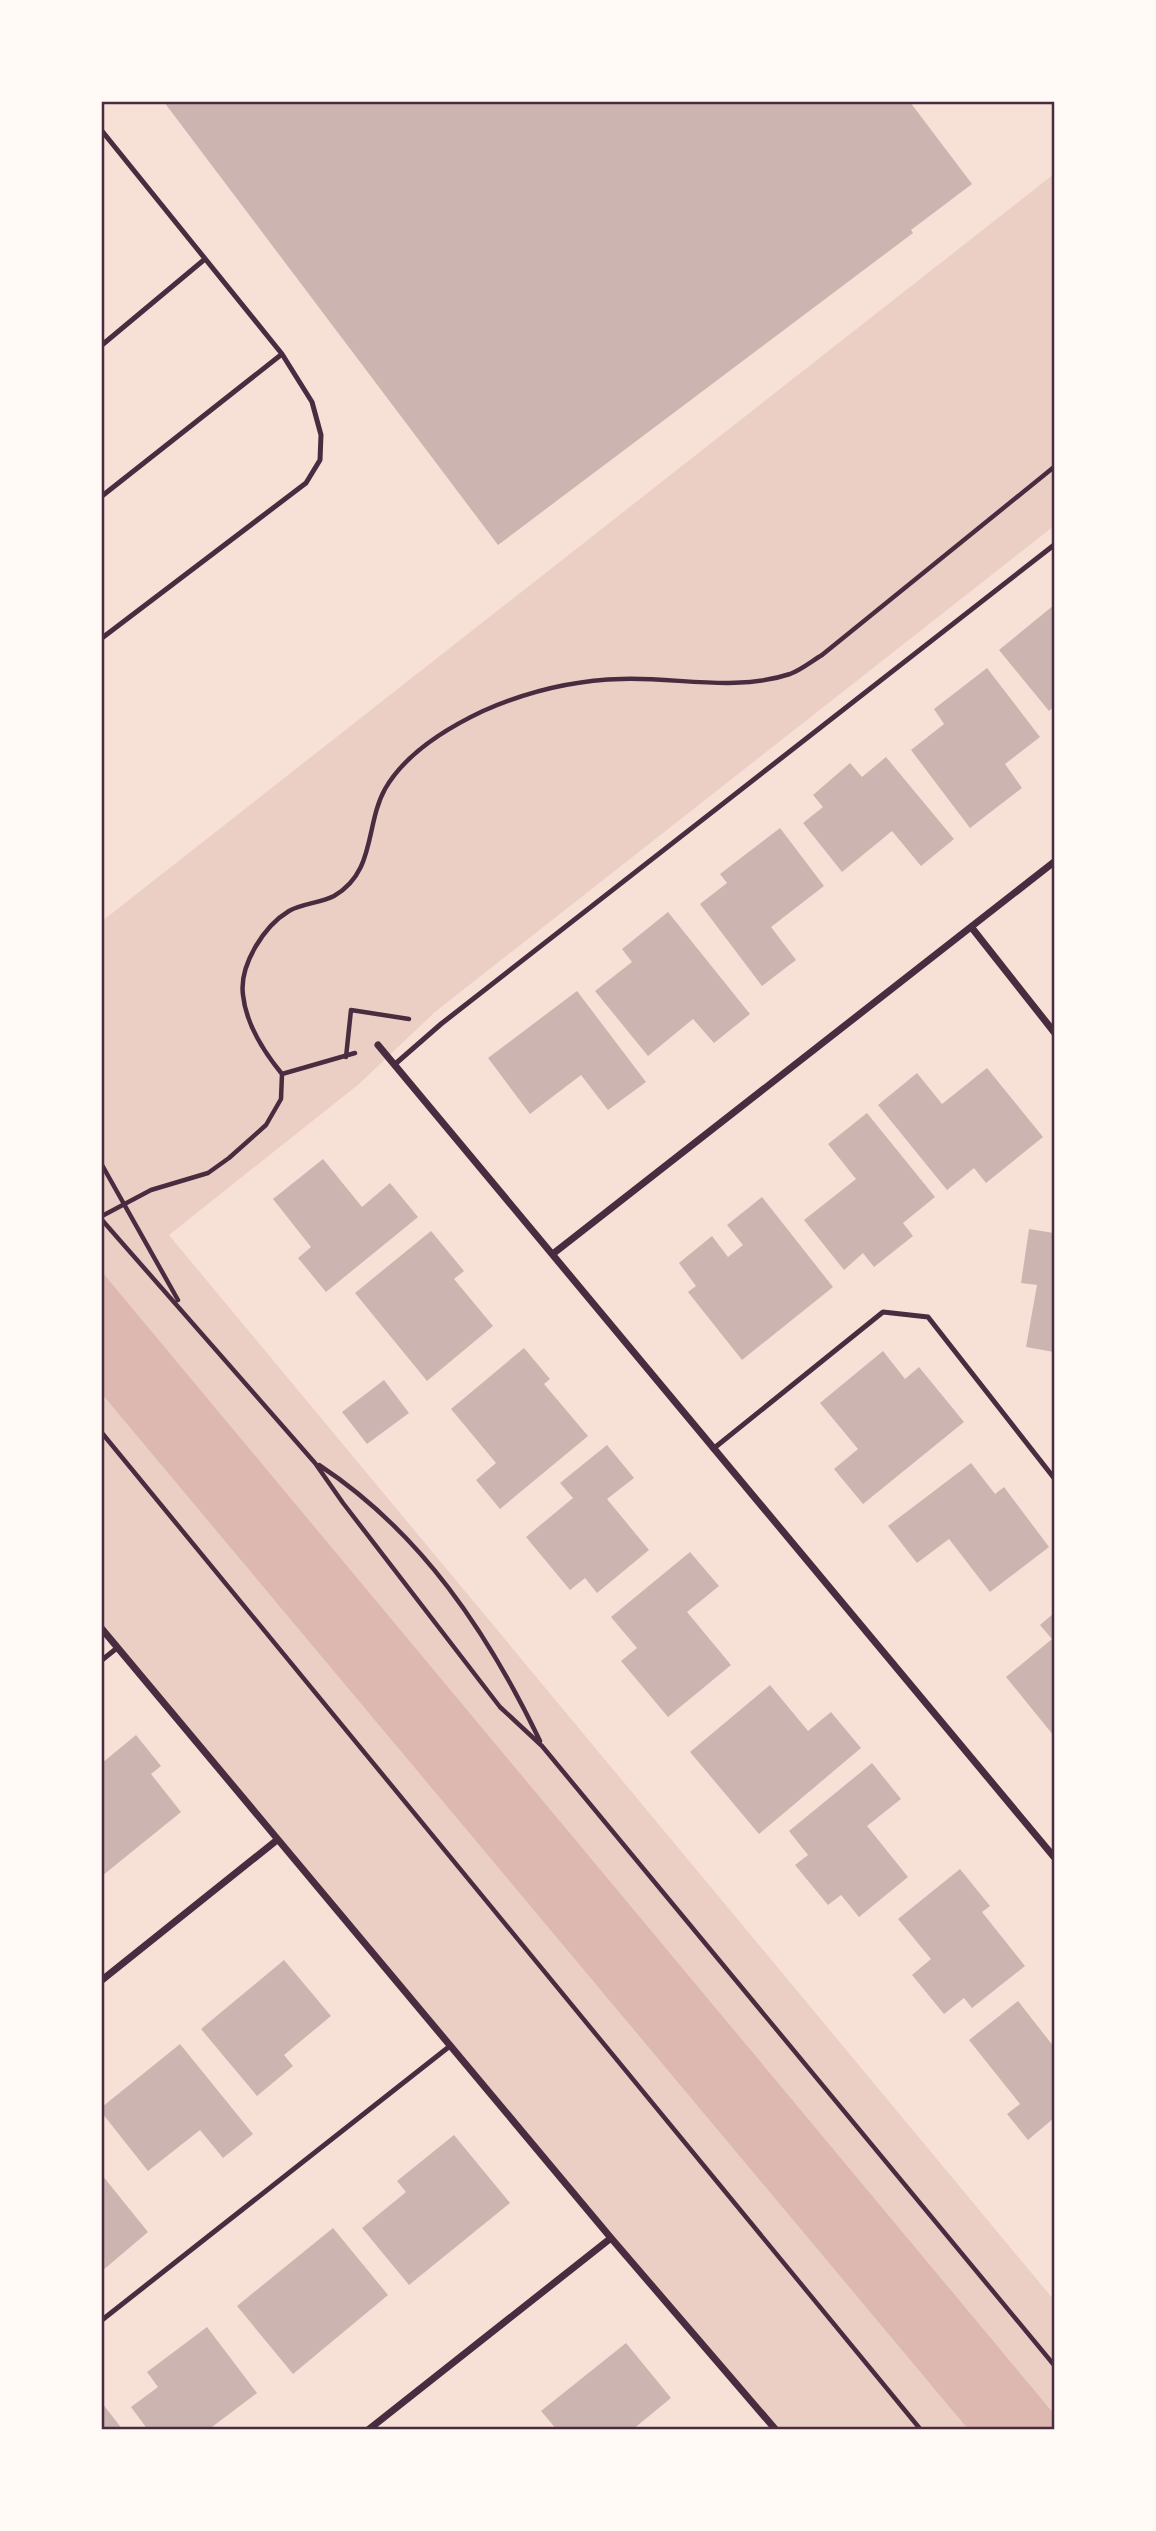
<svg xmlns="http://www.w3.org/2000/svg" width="1156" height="2531" viewBox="0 0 1156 2531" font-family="'Nunito Sans',sans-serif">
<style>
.green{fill:#ebcfc5}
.water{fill:#dcb8b0}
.building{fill:#ccb4b1}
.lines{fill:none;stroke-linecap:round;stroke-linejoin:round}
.path{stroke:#4a2c40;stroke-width:4.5}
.service{stroke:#4a2c40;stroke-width:5}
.minor{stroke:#4a2c40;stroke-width:7}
.neatline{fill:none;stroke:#4a2c40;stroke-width:2.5}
</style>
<rect width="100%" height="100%" fill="#f7e1d7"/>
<path class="green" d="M1054,174v352l-619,486 -76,72 -190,151 885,1065v129h-278l-674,-800v-708z"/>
<path class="water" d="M102,1272l952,1142v15h-86l-866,-1035z"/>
<path class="building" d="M164,102h746l62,82 -61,46 2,3 -415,312z
M1054,605v101l-5,5 -50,-61z
M987,668l53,69 -35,27 17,24 -52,40 -59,-78 33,-26 -10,-15z
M886,757l68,82 -33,27 -29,-35 -50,41 -39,-49 20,-16 -10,-12 37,-32 12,14z
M780,828l44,58 -53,41 25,33 -34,26 -62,-82 27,-21 -7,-9z
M668,912l82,102 -36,29 -21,-24 -45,37 -53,-65 37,-29 -10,-13z
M577,991l69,91 -38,28 -27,-35 -51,39 -42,-56z
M987,1068l56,69 -57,46 -12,-15 -27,22 -69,-85 39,-32 25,31z
M867,1113l68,84 -32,26 10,13 -39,31 -11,-14 -19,17 -40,-50 52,-41 -28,-35z
M323,1159l39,48 28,-24 28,34 -92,75 -28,-34 13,-11 -38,-48z
M762,1197l71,90 -91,73 -54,-68 8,-6 -17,-23 33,-27 16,21 15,-12 -16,-20z
M1029,1229l25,4v119l-28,-5 11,-62 -16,-2z
M431,1231l33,40 -10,8 39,47 -66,55 -72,-88z
M524,1348l26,31 -6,5 44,52 -88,73 -24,-29 20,-17 -45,-54z
M883,1351l22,28 14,-12 45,55 -101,82 -29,-35 24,-20 -38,-46z
M384,1380l25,33 -42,31 -25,-32z
M607,1445l27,33 -27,21 42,51 -52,43 -12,-15 -15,12 -44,-53 47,-39 -13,-15z
M971,1463l24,31 9,-7 45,60 -59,45 -41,-53 -32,24 -29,-37z
M690,1552l29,34 -32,26 44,53 -63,52 -47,-56 16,-13 -26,-31z
M1054,1613v123l-48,-59 46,-38 -12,-14z
M770,1685l38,46 23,-19 30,36 -102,86 -69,-82z
M136,1735l25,31 -10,8 30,38 -79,64v-113z
M872,1763l29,36 -34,27 41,51 -49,40 -18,-22 -13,10 -33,-40 13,-10 -19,-24z
M960,1869l30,37 -8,6 43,54 -53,42 -8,-10 -20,16 -32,-39 19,-16 -33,-40z
M284,1960l47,56 -47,39 9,11 -36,30 -56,-67z
M1018,2001l36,46v71l-26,22 -21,-26 13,-10 -51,-64z
M180,2044l73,90 -30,24 -23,-28 -52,41 -46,-58v-6z
M454,2135l56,68 -101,82 -47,-57 44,-36 -9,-11z
M102,2175l46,57 -46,39z
M333,2228l55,67 -95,79 -56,-68z
M207,2327l50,66 -49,37h-60l-17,-23 27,-20 -11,-15z
M626,2343l45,55 -39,32h-75l-16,-19z
M102,2403l21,27h-21z"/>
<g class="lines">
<path class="path" d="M346,1057l5,-47 58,9
M282,1074l73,-21
M102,1165l76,135
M102,1216l49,-26 57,-17 21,-15 37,-33 15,-26 1,-25c-18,-22 -36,-49 -39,-79 -4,-30 21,-69 46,-84 14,-8 32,-8 45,-15 42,-24 31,-71 51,-107 20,-35 62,-61 98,-78 43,-19 92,-31 139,-32 55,-2 114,13 168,-5 11,-4 22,-13 32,-19l232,-188
M102,1220l213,243 28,40 157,204 42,39 512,619
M102,1433l819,997
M319,1465c102,67 169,168 221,276"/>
<path class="service" d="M102,131l180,223 30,48 9,33 -1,25 -14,23 -204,155
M102,345l103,-86
M102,496l180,-142
M394,1065l47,-41 613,-479
M713,1449l170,-137 45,5 126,161
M102,1660l15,-12
M102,2320l348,-274"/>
<path class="minor" d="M972,928l82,104
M378,1045l676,812
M554,1253l500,-391
M102,1629l509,609 165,192
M102,1980l175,-140
M368,2430l243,-192"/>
</g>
<rect width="1156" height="2531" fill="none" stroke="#fffaf5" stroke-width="206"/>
<rect x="103" y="103" width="950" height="2325" class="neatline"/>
</svg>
